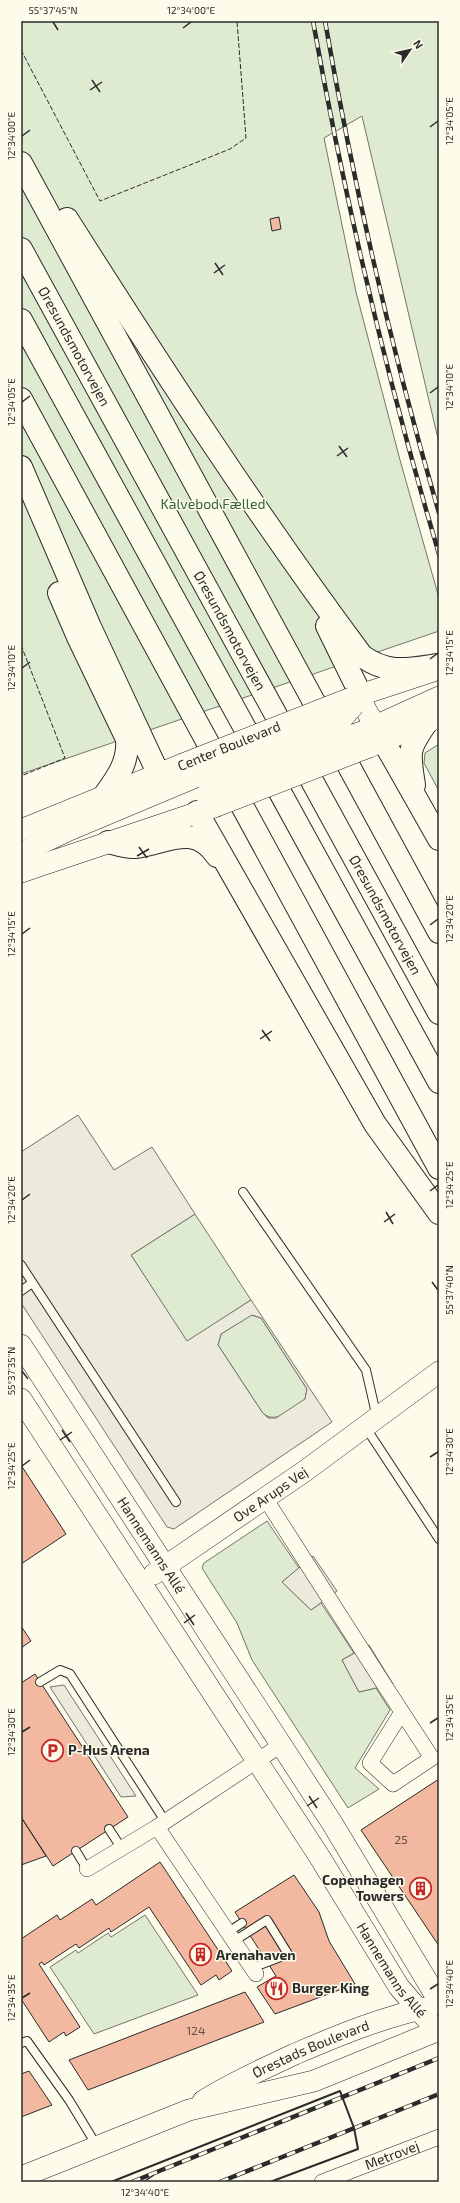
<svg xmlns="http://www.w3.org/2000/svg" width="460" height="2203" viewBox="0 0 460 2203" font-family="'Exo 2',sans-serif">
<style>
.green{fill:#deebd1;stroke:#74746e}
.parking{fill:#eceadb;stroke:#74746e;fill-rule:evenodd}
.building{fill:#f2b8a0;stroke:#2b2b2b}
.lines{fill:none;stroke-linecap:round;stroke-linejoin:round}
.lane-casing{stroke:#2b2b2b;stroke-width:10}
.street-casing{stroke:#2b2b2b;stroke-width:16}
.secondary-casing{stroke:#2b2b2b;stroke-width:22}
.highway-casing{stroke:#2b2b2b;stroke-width:24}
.lane{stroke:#fdfbea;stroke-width:8}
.street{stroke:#fdfbea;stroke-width:15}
.secondary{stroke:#fdfbea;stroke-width:21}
.highway{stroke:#fdfbea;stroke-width:22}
.rail-casing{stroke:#2b2b2b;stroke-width:4.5}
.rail{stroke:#fdfbea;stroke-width:3;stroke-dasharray:9;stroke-linecap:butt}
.secondary-bridge-casing{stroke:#2b2b2b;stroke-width:22;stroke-linecap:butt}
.secondary-bridge{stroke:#fdfbea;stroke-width:21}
.fence{stroke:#2b2b2b;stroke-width:1;stroke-dasharray:5 2;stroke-linecap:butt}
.wall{stroke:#2b2b2b;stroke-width:2}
.ticks{fill:none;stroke:#2b2b2b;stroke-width:1.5}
.labels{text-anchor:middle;stroke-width:3;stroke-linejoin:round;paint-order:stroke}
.number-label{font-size:12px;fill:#5d4e48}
.street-label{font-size:14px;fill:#2b2b2b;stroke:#fdfbea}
.park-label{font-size:14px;fill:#34623c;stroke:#fdfbea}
.poi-label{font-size:14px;font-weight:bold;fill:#2b2b2b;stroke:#fdfbea;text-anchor:start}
.neatline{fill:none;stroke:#2b2b2b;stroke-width:1.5}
.ticks-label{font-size:10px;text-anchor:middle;fill:#2b2b2b}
</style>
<rect width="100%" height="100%" fill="#fdfbea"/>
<path class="green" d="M21,21h418v422l-77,-327 -38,22 32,154 44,168 39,138v33l-418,143z
M439,744v47l-15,-28 1,-10z
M195,1214l56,86 -64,42 -56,-87z
M251,1315l10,3 46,71 -2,10c-12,10 -31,27 -43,13l-44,-67 3,-11z
M267,1521l32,47 -17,14 29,28 10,-7 33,50 -12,7 17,32 17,-4 14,22 -35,58 24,21 -31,19 -96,-148 -15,-37 -35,-55 2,-5z
M145,1915l53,80 -104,39 -44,-67 26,-17 2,3 30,-20 3,4z"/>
<path class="parking" d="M78,1115l36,55 38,-23 43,67 -64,41 56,86 64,-41 81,122 -158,107 -7,-2 -146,-224v-151zM252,1315l9,3 46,71 -2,10 -29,19h-8l-6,-6 -44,-67 3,-11z
M313,1556l24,35 -26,19 -29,-28z
M369,1645l24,39 -34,8 -17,-32z
M64,1685l72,111 -15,1 -71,-110z"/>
<path class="building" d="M279,217l2,12 -9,2 -2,-12z
M21,1465l45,69 -45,30z
M21,1626l10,15 -10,7z
M35,1674l93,143 -75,49 -32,-49v-134z
M439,1779v167l-78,-116z
M21,1817l25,39 -25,9z
M160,1862l72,109 -13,9 -3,-5 -15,10 -52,-78 -38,25 -2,-4 -30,20 -3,-4 -32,21 -2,-3 -3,2 41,63 -14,9 -2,-4 -15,10 -28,-43v-60l36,-24 3,5 32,-21 4,6z
M294,1875l25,37 10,29 26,43 -80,30 -18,-27 19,-11 -41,-64z
M245,1992l19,30 -176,68 -19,-30z
M29,2071l23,34 -31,12v-43z"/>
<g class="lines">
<defs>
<path id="lane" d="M243,1192l123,178 11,48
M21,1265l155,237
M21,1291l11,-8
M366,1428l73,111
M40,1682l20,-12 10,4 95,147
M109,1829l13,20
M76,1851l11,18
M228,1932l14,-9
M234,1941l33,-21 21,34 -36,14
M21,2043l6,-2 42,59 28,46"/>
<g id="street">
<path d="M265,1498l120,188 47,72 -39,26 -23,-21 32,-51"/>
<path d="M157,1827l99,147"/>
<path d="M87,1869l70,-42 124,-82"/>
<path id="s1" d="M322,2182l117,-45"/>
</g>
<g id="secondary">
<path d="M358,696l24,42"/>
<path d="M351,698l82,-27"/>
<path d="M364,731l75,-34"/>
<path d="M369,747l70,-30"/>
<path d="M21,830l162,-66"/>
<path d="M21,853l48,-23 124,-52"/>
<path d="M21,872l193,-65"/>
<path id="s2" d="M21,1345l311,478 107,178"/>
<path id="s3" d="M21,1399l298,457 80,131 38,44"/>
<path id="s4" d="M154,1574l151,-103 134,-99"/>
<path id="s5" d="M203,2101c30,-19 60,-32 92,-47 44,-19 88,-37 135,-47"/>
<path d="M21,2177l168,-67 125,-29 125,-51"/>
</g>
<g id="highway">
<path d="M21,163l418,769"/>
<path d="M67,219c94,148 190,296 295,437 26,19 47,13 77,9"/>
<path id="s6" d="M21,249l418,764"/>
<path d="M21,320l418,762"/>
<path d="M21,399l418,769"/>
<path d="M21,467l69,160 69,148"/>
<path d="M59,593l19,44 49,102c2,23 -10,39 -23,57"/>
<path d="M327,626l29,59 2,11"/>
<path d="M384,742l55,97"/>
<path d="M414,785c-5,-33 -7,-35 13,-63"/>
<path d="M197,812l178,312 64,89"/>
<path d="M108,842c8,2 19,6 27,5 32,-4 59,-25 82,9"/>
</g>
</defs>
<use href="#lane" class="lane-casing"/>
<use href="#street" class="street-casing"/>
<use href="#secondary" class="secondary-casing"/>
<use href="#highway" class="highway-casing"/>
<use href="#lane" class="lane"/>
<use href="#street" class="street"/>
<use href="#secondary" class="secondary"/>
<use href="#highway" class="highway"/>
<defs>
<path id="rail" d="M313,21c32,180 74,358 126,533
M325,21c29,166 67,331 114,492
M132,2182l307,-124
M220,2182l219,-88"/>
</defs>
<use href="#rail" class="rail-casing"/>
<use href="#rail" class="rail"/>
<defs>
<path id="secondary-bridge" d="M183,764l168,-66
M193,778l147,-57 14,-16
M206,795l9,-7 149,-57
M214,807l155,-60"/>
</defs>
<use href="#secondary-bridge" class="secondary-bridge-casing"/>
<use href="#secondary-bridge" class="secondary-bridge"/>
<path class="fence" d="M21,50l79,151 130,-52 16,-11 -9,-117
M21,645l44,113 -44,18"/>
<path class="wall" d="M111,2182l229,-91 14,37 4,21 -88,33"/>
</g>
<path class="ticks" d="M53,22l5,8M183,28l8,-6M92,80l8,12M90,90l12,-8M430,127l8,-6M22,136l8,-6M215,263l8,12M214,273l11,-8M430,393l8,-6M22,402l8,-6M339,446l8,11M337,456l11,-8M430,659l8,-6M22,668l8,-6M139,847l8,11M137,856l12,-7M430,925l8,-6M22,934l8,-6M262,1030l8,11M260,1039l12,-8M430,1191l8,-6M22,1200l8,-6M386,1212l7,12M384,1222l11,-8M432,1282l6,8M22,1371l6,8M62,1430l8,12M60,1440l12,-8M430,1457l8,-5M22,1466l8,-6M186,1613l8,12M184,1623l11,-8M430,1723l8,-5M22,1732l8,-5M309,1796l8,12M307,1806l12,-8M430,1989l8,-5M22,1998l8,-5M145,2181l9,-6"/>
<defs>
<symbol id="parking-ring" viewBox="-11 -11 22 22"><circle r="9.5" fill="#fdfbea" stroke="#c62828" stroke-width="1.5"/><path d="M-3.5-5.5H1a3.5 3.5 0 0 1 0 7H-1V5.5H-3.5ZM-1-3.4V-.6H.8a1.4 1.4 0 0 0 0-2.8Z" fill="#c62828"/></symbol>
<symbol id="building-ring" viewBox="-11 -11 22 22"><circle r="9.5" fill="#fdfbea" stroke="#c62828" stroke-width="1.5"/><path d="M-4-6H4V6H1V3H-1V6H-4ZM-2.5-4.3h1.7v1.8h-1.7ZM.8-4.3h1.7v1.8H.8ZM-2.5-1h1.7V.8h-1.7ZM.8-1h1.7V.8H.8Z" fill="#c62828"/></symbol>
<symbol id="restaurant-ring" viewBox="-11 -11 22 22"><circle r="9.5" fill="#fdfbea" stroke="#c62828" stroke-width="1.5"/><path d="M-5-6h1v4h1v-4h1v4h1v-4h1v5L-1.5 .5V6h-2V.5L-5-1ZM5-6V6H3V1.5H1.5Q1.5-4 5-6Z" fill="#c62828"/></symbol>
</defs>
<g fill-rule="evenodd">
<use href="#parking-ring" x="40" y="1738" width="25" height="25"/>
<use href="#building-ring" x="408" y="1876" width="25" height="25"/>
<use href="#building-ring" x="188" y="1942" width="25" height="25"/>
<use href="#restaurant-ring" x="264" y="1976" width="25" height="25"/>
</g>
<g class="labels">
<g class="number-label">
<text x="401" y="1844">25</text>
<text x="196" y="2035">124</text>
</g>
<g class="street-label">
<text dy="5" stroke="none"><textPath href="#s6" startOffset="111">Øresundsmotorvejen</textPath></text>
<text dy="5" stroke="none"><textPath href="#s6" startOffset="435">Øresundsmotorvejen</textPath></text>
<text transform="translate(229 746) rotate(-22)" y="5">Center Boulevard</text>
<text dy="5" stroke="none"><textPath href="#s6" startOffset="759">Øresundsmotorvejen</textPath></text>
<text dy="5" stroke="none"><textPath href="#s4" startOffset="141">Ove Arups Vej</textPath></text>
<text dy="5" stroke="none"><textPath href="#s2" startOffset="239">Hannemanns Allé</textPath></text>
<text dy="5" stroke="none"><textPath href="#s3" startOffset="681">Hannemanns Allé</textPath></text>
<text dy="5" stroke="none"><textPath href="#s5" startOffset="120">Ørestads Boulevard</textPath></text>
<text dy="5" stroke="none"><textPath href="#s1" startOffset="75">Metrovej</textPath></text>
</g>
<g class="park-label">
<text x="213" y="509">Kalvebod Fælled</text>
</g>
<g class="poi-label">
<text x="68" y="1755">P-Hus Arena</text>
<text x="404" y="1885" text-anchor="end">Copenhagen<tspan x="404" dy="16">Towers</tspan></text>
<text x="216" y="1960">Arenahaven</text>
<text x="292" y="1993">Burger King</text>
</g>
</g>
<rect width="460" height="2203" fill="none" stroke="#fdfbea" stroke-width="44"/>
<g transform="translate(410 50) rotate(56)" stroke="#fdfbea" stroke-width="3" paint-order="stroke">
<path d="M0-3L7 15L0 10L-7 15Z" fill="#2b2b2b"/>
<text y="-6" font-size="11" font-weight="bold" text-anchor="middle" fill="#2b2b2b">N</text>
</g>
<rect x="22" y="22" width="416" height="2159" class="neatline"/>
<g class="ticks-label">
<text x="53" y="14">55°37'45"N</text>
<text x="191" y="14">12°34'00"E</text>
<text transform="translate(449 121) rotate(-90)" y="4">12°34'05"E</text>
<text transform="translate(11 136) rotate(-90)" y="4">12°34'00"E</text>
<text transform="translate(449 387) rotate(-90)" y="4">12°34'10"E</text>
<text transform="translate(11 402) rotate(-90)" y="4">12°34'05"E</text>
<text transform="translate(449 653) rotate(-90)" y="4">12°34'15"E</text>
<text transform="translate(11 668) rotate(-90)" y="4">12°34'10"E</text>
<text transform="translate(449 919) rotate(-90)" y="4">12°34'20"E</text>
<text transform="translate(11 934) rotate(-90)" y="4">12°34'15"E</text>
<text transform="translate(449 1185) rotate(-90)" y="4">12°34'25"E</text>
<text transform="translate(11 1200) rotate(-90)" y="4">12°34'20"E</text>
<text transform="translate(449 1290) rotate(-90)" y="4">55°37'40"N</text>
<text transform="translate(11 1371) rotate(-90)" y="4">55°37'35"N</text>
<text transform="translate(449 1452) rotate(-90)" y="4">12°34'30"E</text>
<text transform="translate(11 1466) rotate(-90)" y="4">12°34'25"E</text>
<text transform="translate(449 1718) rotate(-90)" y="4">12°34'35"E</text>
<text transform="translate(11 1732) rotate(-90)" y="4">12°34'30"E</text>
<text transform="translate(449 1984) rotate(-90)" y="4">12°34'40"E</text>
<text transform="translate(11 1998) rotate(-90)" y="4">12°34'35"E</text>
<text x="145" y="2196">12°34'40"E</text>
</g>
</svg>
